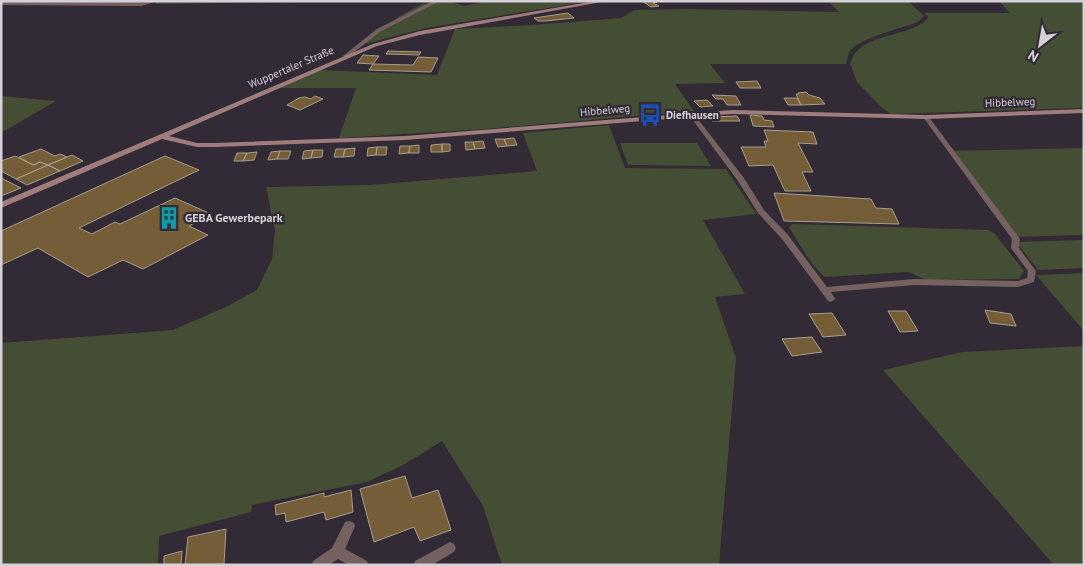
<svg xmlns="http://www.w3.org/2000/svg" width="1085" height="566" viewBox="0 0 1085 566" font-family="'PT Sans',sans-serif">
<style>
.green{fill:#444e35}
.building{fill:#745d37;stroke:#a59d90}
.lines{fill:none;stroke-linecap:round;stroke-linejoin:round}
.lane{fill:#766161;fill-rule:evenodd}
.street{fill:#766161;fill-rule:evenodd}
.secondary{fill:#9f7d7d;fill-rule:evenodd}
.labels{text-anchor:middle;stroke-width:4.5;stroke-linejoin:round;paint-order:stroke}
.far-street-label{font-size:11px;fill:#d6d1d8;stroke:#322a34}
.far-poi-label{font-size:11px;font-weight:bold;fill:#d6d1d8;stroke:#322a34;text-anchor:start}
.poi-label{font-size:12px;font-weight:bold;fill:#d6d1d8;stroke:#322a34;text-anchor:start}
</style>
<rect width="100%" height="100%" fill="#322a34"/>
<path class="green" d="M1,1h370l-215,3 -1,-3 -11,2z
M449,1l15,5 23,-5h104l-165,27 -62,16 34,-27 24,-13z
M828,1h80l16,15 -6,6c-15,6 -60,16 -69,30 -1,3 -2,8 -3,12h-136l15,19 -50,1 19,27 -209,18 -146,9 17,-50h-77l42,-18 116,5 18,-46 78,-4 88,-7 14,-8 49,-1 155,3z
M999,1h85v107l-193,6 -9,-6 -25,-26 -7,-19c2,-4 4,-10 8,-13 14,-16 61,-16 70,-33l-4,-4h86z
M1,96l55,5 -55,32z
M609,125l16,43 101,1 30,45 -53,6 42,74 -30,3 21,61 -17,207h-217l-19,-59 -41,-65 -37,23 -38,18 -115,23 -1,7 -92,24 -1,29h-157v-222l172,-13 55,-24 29,-16 15,-31 3,-28 -9,-44 103,-2 168,-14 -14,-38z
M620,143h77l14,23 -83,-1z
M1084,148v87l-73,2 -63,-86z
M792,224l196,6 6,3 30,38 -5,8 -93,1 -18,-8 -83,5c-16,-13 -25,-33 -36,-50z
M1084,240v28l-46,2 -22,-28z
M1084,273v58l-48,-56z
M1084,346v219h-30l-171,-195 79,-18z"/>
<path class="building" d="M642,1h17l-6,2 6,3 -8,1z
M568,13l6,5 -28,3h-8l-4,-3z
M388,51l33,1 -2,3 -33,-1z
M363,55l16,1 -6,8 -16,-1z
M418,57l20,1 -7,14 -62,-2 4,-6 40,1z
M757,81l4,7h-21l-4,-6z
M806,92l3,3 11,3 5,6 -24,1 -5,-11h3l-1,-1z
M712,95l24,1 5,9h-14l-4,-6h-7z
M315,96l8,3 -23,11 -13,-5 12,-7 6,-1 6,2z
M784,98h13l4,7h-13z
M707,100l6,6 -13,1 -6,-6z
M750,115l12,1 2,4 8,1 2,6 -21,-1z
M737,116l3,5h-28l-2,-4z
M764,130l49,2 4,12 -19,-1 15,29h-11l9,19h-26l-12,-26 -24,1 -8,-19h25l-2,-6h4z
M514,138l3,7 -10,1 -3,-7z
M495,139h9l3,7 -9,1z
M483,141l2,7 -10,1 -2,-7z
M465,142h8l2,7 -9,1z
M442,144v8h-11v-7z
M442,144h8v7l-8,1z
M419,145v8h-10l1,-7z
M400,146h10l-1,7 -10,1z
M377,147l-1,8 -9,1 1,-8z
M377,147h10l-1,8h-10z
M355,148l-1,8 -11,1 2,-8z
M41,149l14,7 5,-2 7,3 -19,8 -8,-3 -7,3 -14,-8z
M336,149h9l-2,8h-9z
M313,150l-2,8 -9,1 2,-8z
M313,150h10l-1,7 -11,1z
M280,151l-3,8 -9,1 3,-8z
M280,151h11l-3,8h-11z
M257,152l-3,8 -11,1 4,-8z
M237,153h10l-4,8h-9z
M72,155l11,6 -23,10 -12,-6z
M15,156l18,9 7,-3 8,3 -32,14 -15,-8v-10z
M165,156l34,14 -120,58 13,6 23,-12 5,2 55,-26 36,16 -22,12 19,9 -65,34 -20,-9 -35,17 -50,-29 -37,17v-34z
M48,165l12,6 -33,14 -11,-6z
M1,178l20,10 -20,8z
M774,193l97,6 5,9 16,1 7,15 -115,-3z
M985,310l26,4 5,12 -26,-3z
M888,311h18l12,20 -18,1z
M832,313l14,22 -23,2 -14,-23z
M812,337l10,15 -30,4 -10,-17z
M405,476l7,22 26,-8 13,40 -31,11 -6,-14 -40,15 -14,-53z
M351,490l2,22 -27,8 -2,-8 -38,10 -1,-9 -9,2 -1,-10 49,-12v4z
M226,529l-2,35 -39,1 3,-28z
M182,551l-1,14h-17v-9z"/>
<g class="lines">
<path class="lane" d="M689,113h4l51,65 20,32 24,25 39,52 87,-8 104,2 9,-3 1,-7 -17,-23 1,-9 -89,-122 5,-1 92,123 -1,9 17,23 -2,11 -16,5 -104,-2 -83,7 4,7 -4,3 -3,-1 -46,-62 -24,-26 -20,-32 -49,-66z
M349,521l4,1 2,4 -10,23 22,12 1,4h-19l-11,-6 -9,6h-17l1,-4 19,-13 13,-26z
M450,542l4,2 2,4 -2,4 -22,13h-18l1,-4z"/>
<path class="street" d="M1,1l140,1 17,-1 -17,5 -140,-1z
M433,1h7l-59,30 -33,26 -5,-1 34,-27z"/>
<path class="secondary" d="M595,1h12l-187,34 -43,11 -208,90 28,7h18l190,-7 327,-26 194,5 158,-6v4l-158,6 -194,-5 -327,26 -190,7h-18l-35,-8 -161,69v-6l372,-158 47,-13z"/>
</g>
<defs>
<symbol id="bus-bare" viewBox="-9 -9 18 18"><path d="M-5-6H5V4H4V6H2V4H-2V6H-4V4H-5ZM-3.5-4V0h7V-4ZM-3.5 1.2v1.5H-2V1.2ZM2 1.2v1.5H3.5V1.2Z" fill="#1a4fb4" stroke="#322a34" stroke-width="2.5" paint-order="stroke"/></symbol>
<symbol id="building-bare" viewBox="-9 -9 18 18"><path d="M-4-6H4V6H1V3H-1V6H-4ZM-2.5-4.3h1.7v1.8h-1.7ZM.8-4.3h1.7v1.8H.8ZM-2.5-1h1.7V.8h-1.7ZM.8-1h1.7V.8H.8Z" fill="#0f9aa8" stroke="#322a34" stroke-width="2.5" paint-order="stroke"/></symbol>
</defs>
<g fill-rule="evenodd">
<use href="#bus-bare" x="634" y="99" width="32" height="32"/>
<use href="#building-bare" x="153" y="202" width="32" height="32"/>
</g>
<g class="labels">
<g class="far-street-label">
<text transform="translate(291 67) rotate(-23)" y="4">Wuppertaler Straße</text>
<text transform="translate(1010 102) rotate(-2)" y="4">Hibbelweg</text>
<text transform="translate(605 110) rotate(-5)" y="4">Hibbelweg</text>
</g>
<g class="far-poi-label">
<text x="666" y="119">Diefhausen</text>
</g>
<g class="poi-label">
<text x="185" y="222">GEBA Gewerbepark</text>
</g>
</g>
<rect width="1085" height="566" fill="none" stroke="#d6d1d8" stroke-width="5"/>
<g transform="translate(1040 45) rotate(211)" stroke="#322a34" stroke-width="4" paint-order="stroke">
<path d="M0-4L9 19L0 12L-9 19Z" fill="#d6d1d8"/>
<text y="-8" font-size="14" font-weight="bold" text-anchor="middle" fill="#d6d1d8">N</text>
</g>
</svg>
